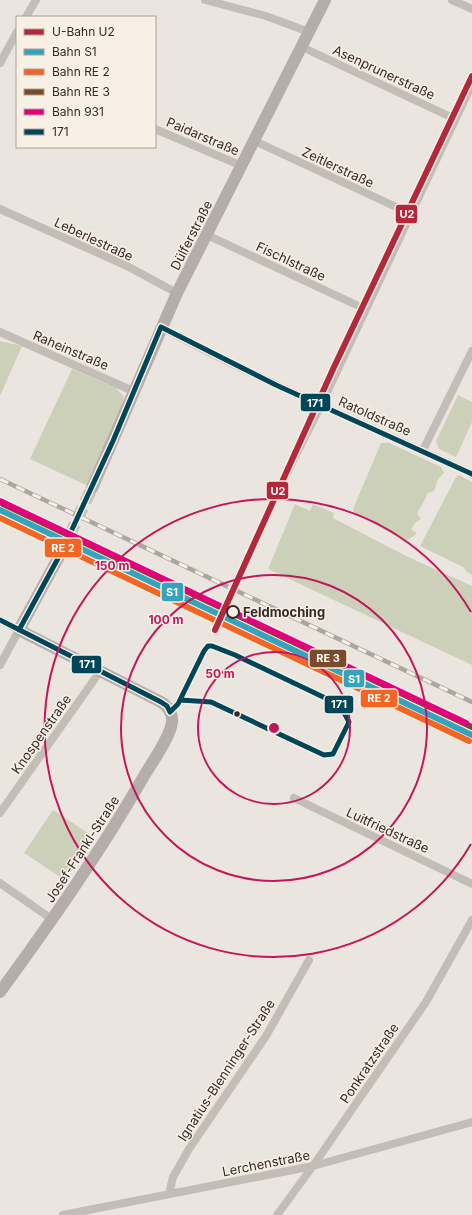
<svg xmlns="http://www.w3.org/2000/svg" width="472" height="1215" viewBox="0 0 472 1215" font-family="Inter,sans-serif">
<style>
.green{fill:#ccd0b9}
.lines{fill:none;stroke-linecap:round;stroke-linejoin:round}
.secondary-tunnel{stroke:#c6c0ba;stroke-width:12;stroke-dasharray:12 6;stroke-linecap:butt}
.street{stroke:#c3bdb8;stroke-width:8}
.secondary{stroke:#b4ada9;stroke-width:12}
.rail-casing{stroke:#aba6a2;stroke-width:4.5}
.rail{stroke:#f8efe5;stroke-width:3;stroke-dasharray:9;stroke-linecap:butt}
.bus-1-casing{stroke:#f8efe5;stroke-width:8}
.bus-1{stroke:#00465a;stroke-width:5}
.rail-1-casing{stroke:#f8efe5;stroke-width:9}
.rail-2-casing{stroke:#f8efe5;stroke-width:9}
.rail-3-casing{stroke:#f8efe5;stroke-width:9}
.rail-4-casing{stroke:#f8efe5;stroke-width:9}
.rail-1{stroke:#36a2bb;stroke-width:6}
.rail-2{stroke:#f26522;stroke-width:6}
.rail-3{stroke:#7a4b2a;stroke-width:6}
.rail-4{stroke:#e5007d;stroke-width:6}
.metro-1-casing{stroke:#f8efe5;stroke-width:9}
.metro-1{stroke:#b4283c;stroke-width:6}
.ring{fill:none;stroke:#c2185b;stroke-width:2}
.stop-dot{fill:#f8efe5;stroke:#342b27;stroke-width:2}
.bus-dot{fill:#342b27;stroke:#f8efe5;stroke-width:1.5}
.labels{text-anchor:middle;stroke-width:3;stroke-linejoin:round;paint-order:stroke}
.street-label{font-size:13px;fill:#342b27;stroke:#f8efe5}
.stop-label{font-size:13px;font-weight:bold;fill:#342b27;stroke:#f8efe5;text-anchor:start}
.centre{fill:#c2185b;stroke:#f8efe5;stroke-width:2}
.ring-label{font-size:12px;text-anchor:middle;font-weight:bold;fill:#c2185b;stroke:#f8efe5;stroke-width:3;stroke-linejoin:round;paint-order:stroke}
.line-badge{stroke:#f8efe5;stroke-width:1.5}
.badge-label{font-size:11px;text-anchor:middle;font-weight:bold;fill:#fff}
</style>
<rect width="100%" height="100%" fill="#ebe5df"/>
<path class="green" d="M0,341l22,5 -22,50z
M72,369l44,19 8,9 -8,27 -28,62 -58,-27z
M458,395l14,7v20l-16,35 -17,-8 -3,-8z
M381,443h8l52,24 3,6 -6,6 -4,12 -6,2c-3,8 -8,14 -11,21l4,5 -6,4 -4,7 6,3 -3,3 -9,5 -51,-28 -1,-4z
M459,475l13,7v93l-5,-3 -4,-5 -43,-21 36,-69z
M295,504l15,7 3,-7 21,9 -1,5 73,38 66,30v79l-204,-96z
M53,810l38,25 -29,43 -38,-25z"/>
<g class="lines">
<path class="secondary-tunnel" d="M62,551l30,-63"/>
<path class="street" d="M205,0l61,16 43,16
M452,0l20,9
M26,17l10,-17
M302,47l153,72
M0,63l17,-31
M155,129l87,37
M255,141l156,73
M0,209l127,57 50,27
M207,235l158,74
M161,327c101,55 207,98 311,147
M0,332l133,59
M423,450l49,-99
M280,487l41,-82 151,-321
M0,620l19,10 -19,35
M294,798l178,86
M0,813l101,-143
M0,883l53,37
M169,1194l4,-17 16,-28 77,-113 43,-76
M63,1215l250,-49 159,-44
M277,1215l36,-49 113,-164 46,-82"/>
<path class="secondary" d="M92,488l85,-195 148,-293
M0,992c51,-70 101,-141 144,-216 8,-14 26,-38 28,-54 1,-8 -4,-16 -11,-20l-142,-72 43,-79"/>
<defs>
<path id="rail" d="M0,479l472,223"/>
</defs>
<use href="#rail" class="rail-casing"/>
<use href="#rail" class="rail"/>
<defs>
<path id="bus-1" d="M161,327l115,58 196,89
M0,620l161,82 6,4 3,6
M19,630l43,-79 51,-110 48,-114
M170,712l8,-8 26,-53 4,-5h4l23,9 105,50 9,17 -16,32 -9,1 -113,-53 -31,-2"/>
</defs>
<use href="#bus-1" class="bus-1-casing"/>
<use href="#bus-1" class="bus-1"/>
<defs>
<path id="rail-1" d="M0,510l472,225"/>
<path id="rail-2" d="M0,518l469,223"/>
<path id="rail-3" d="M3,504l469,223"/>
<path id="rail-4" d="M0,501l466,222"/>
</defs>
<use href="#rail-1" class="rail-1-casing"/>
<use href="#rail-2" class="rail-2-casing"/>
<use href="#rail-3" class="rail-3-casing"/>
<use href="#rail-4" class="rail-4-casing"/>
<use href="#rail-1" class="rail-1"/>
<use href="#rail-2" class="rail-2"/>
<use href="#rail-3" class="rail-3"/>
<use href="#rail-4" class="rail-4"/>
<defs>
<path id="metro-1" d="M215,630l119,-263 138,-291"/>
</defs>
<use href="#metro-1" class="metro-1-casing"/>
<use href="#metro-1" class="metro-1"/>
</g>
<g class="ring">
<circle cx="274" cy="728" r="76"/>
<circle cx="274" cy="728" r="153"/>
<path d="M471 844A229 229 0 1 1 471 612"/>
</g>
<circle class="stop-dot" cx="233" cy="612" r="6"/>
<circle class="bus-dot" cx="237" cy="714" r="3.5"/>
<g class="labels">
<g class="street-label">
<text transform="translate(384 72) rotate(25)" y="5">Asenprunerstraße</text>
<text transform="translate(203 136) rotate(23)" y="5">Paidarstraße</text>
<text transform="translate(338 167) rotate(25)" y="5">Zeitlerstraße</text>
<text transform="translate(191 235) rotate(-63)" y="5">Dülferstraße</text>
<text transform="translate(94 239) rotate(25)" y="5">Leberlestraße</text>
<text transform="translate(291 261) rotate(25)" y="5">Fischlstraße</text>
<text transform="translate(71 350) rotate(23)" y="5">Raheinstraße</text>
<text transform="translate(375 416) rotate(24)" y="5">Ratoldstraße</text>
<text transform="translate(41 734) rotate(-55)" y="5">Knospenstraße</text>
<text transform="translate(388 830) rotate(25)" y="5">Luitfriedstraße</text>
<text transform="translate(82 849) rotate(-57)" y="5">Josef-Frankl-Straße</text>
<text transform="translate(369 1063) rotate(-56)" y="5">Ponkratzstraße</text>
<text transform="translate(226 1070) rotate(-57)" y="5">Ignatius-Blenninger-Straße</text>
<text transform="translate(266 1163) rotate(-11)" y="5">Lerchenstraße</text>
</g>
<g class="stop-label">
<text x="243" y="617">Feldmoching</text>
</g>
</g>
<circle cx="274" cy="728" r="6" class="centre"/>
<g class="ring-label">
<text x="112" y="570">150 m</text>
<text x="166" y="624">100 m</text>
<text x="220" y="678">50 m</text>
</g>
<g class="line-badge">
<rect x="395" y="204" width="23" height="20" rx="4" fill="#b4283c"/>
<rect x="300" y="393" width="31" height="19" rx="4" fill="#00465a"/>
<rect x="266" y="481" width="23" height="19" rx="4" fill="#b4283c"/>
<rect x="44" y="538" width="38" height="20" rx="4" fill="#f26522"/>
<rect x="161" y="582" width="23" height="20" rx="4" fill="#36a2bb"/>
<rect x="309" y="649" width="38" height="19" rx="4" fill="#7a4b2a"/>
<rect x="71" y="655" width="31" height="19" rx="4" fill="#00465a"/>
<rect x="343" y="669" width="22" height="19" rx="4" fill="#36a2bb"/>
<rect x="360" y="689" width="38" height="19" rx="4" fill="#f26522"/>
<rect x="324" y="695" width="30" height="19" rx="4" fill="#00465a"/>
</g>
<g class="badge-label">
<text x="407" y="218">U2</text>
<text x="315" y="407">171</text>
<text x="278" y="495">U2</text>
<text x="63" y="552">RE 2</text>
<text x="172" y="596">S1</text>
<text x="328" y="662">RE 3</text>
<text x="87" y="668">171</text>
<text x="354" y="683">S1</text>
<text x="379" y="702">RE 2</text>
<text x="339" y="708">171</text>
</g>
<rect x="16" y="16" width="140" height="132" fill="#f8efe5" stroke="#aaa199"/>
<rect x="24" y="29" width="20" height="6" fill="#b4283c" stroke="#aaa199"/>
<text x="52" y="36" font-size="12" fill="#342b27">U-Bahn U2</text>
<rect x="24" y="49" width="20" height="6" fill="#36a2bb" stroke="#aaa199"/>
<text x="52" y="56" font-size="12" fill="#342b27">Bahn S1</text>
<rect x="24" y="69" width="20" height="6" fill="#f26522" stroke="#aaa199"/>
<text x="52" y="76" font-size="12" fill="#342b27">Bahn RE 2</text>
<rect x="24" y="89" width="20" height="6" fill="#7a4b2a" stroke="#aaa199"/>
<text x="52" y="96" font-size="12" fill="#342b27">Bahn RE 3</text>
<rect x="24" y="109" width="20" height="6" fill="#e5007d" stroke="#aaa199"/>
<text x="52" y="116" font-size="12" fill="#342b27">Bahn 931</text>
<rect x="24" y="129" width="20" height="6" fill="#00465a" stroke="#aaa199"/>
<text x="52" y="136" font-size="12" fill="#342b27">171</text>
</svg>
